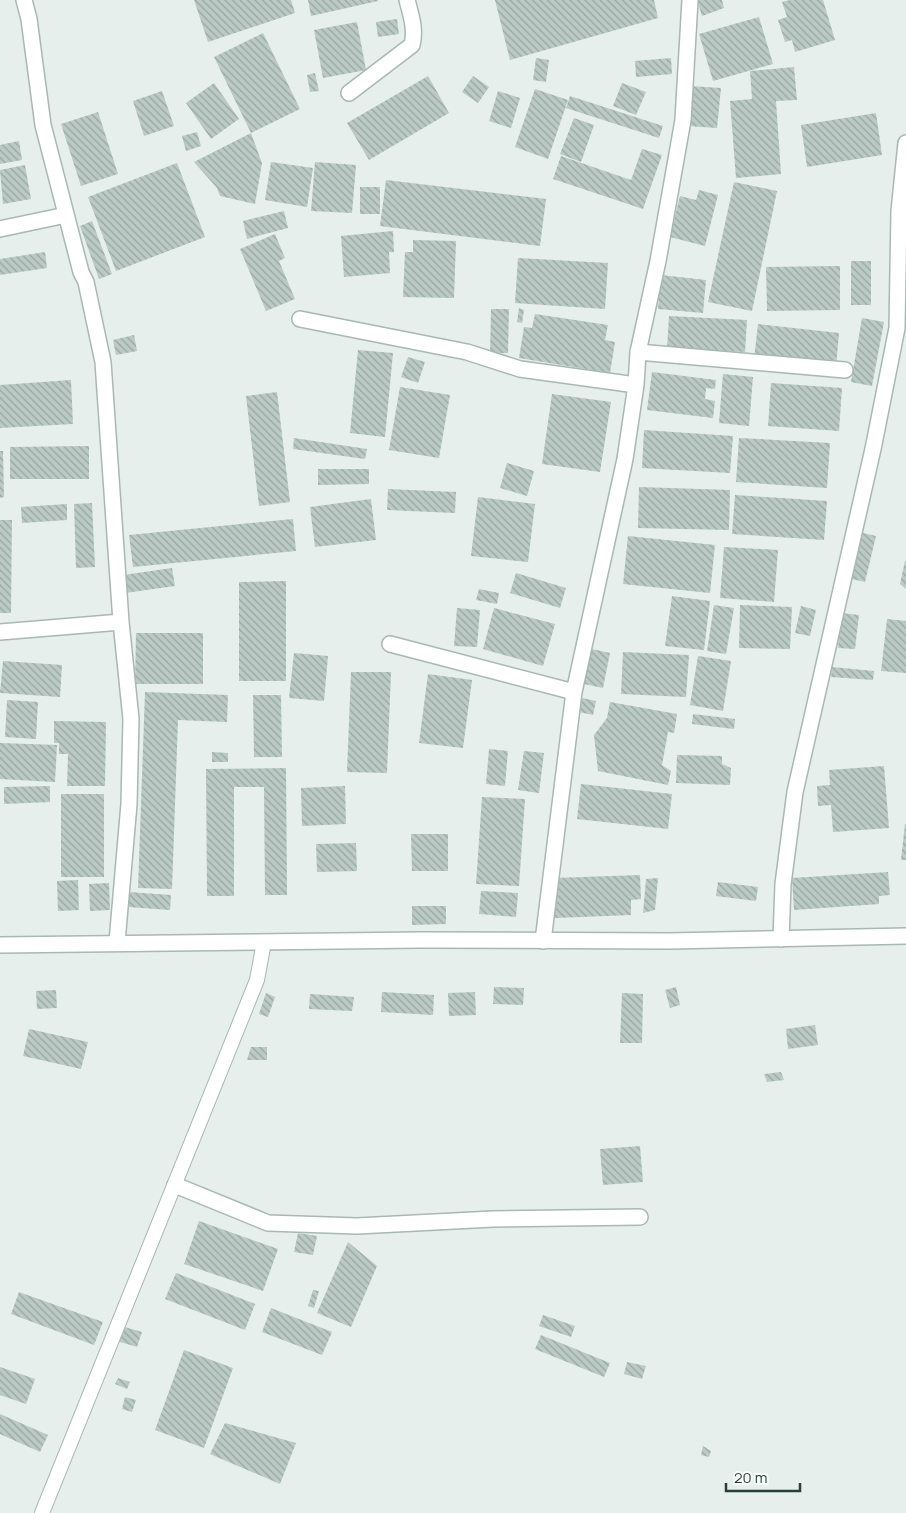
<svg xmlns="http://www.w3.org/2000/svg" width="906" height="1513" viewBox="0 0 906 1513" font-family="Manrope,sans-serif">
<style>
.building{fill:url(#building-back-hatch)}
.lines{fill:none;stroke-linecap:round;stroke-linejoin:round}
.service-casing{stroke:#a8b8b2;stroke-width:16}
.minor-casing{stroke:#a8b8b2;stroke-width:18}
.tertiary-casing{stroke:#a8b8b2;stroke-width:18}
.service{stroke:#fff;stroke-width:14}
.minor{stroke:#fff;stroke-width:15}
.tertiary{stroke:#fff;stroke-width:15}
</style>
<defs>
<pattern id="building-back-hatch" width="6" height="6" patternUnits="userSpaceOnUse" patternTransform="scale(1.25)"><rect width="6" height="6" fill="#bbcac4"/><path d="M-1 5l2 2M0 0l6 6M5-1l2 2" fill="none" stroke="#98a6a0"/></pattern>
</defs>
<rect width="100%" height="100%" fill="#e6efeb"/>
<path class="building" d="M194,0h97l4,13 -87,29z
M308,0h70v1l-67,15z
M495,0h159l4,18 -148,42z
M697,0h25l2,8 -22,8z
M790,0h33l12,40 -40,12 -3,-12 -7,2 -7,-22 9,-3 -5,-15z
M759,17l14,47 -60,17 -14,-47z
M397,19l2,15 -21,3 -2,-15z
M357,22l9,48 -43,8 -9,-48z
M263,33l37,76 -49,24 -37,-76z
M536,58l13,2 -3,22 -13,-2z
M671,58l1,16 -36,3 -1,-16z
M794,67l3,33 -21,1 5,73 -45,4 -6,-77 22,-2 -2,-28z
M315,73l4,18 -9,1 -3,-17z
M428,76l21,37 -80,47 -22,-37z
M473,76l16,11 -11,16 -16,-11z
M214,83l25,36 -28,20 -25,-36z
M622,83l24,9 -10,23 -23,-9z
M690,86l31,2 -4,40 -30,-2z
M535,89l33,11 -20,59 -33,-12z
M162,91l12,35 -30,10 -11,-35z
M498,91l22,7 -9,30 -22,-7z
M570,96l93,30 -4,12 -93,-30z
M98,112l20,62 -37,12 -20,-62z
M876,113l6,42 -75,12 -6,-42z
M574,118l20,7 -13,37 -21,-8z
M197,132l4,14 -15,5 -4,-15z
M251,133l11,30 -7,41 -35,-8 -3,-8 -23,-26z
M19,141l3,19 -22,4v-19z
M642,149l20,6 -19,54 -90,-30 8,-23 70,24z
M271,162l42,6 -6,39 -42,-7z
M315,162l41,3 -4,48 -41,-2z
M177,163l28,74 -89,34 -28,-74z
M25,165l6,34 -28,5 -3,-34z
M386,180l160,19 -6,47 -160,-20z
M734,182l43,9 -25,120 -44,-9z
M360,187h20v27h-20z
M699,190l19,5 -13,51 -35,-9 10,-41 16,4z
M284,211l4,17 -41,11 -4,-18z
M92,221l20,53 -13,5 -19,-53z
M393,231l1,21h-5l1,21 -46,4 -3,-41z
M275,234l10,24 -6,3 16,38 -29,12 -26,-62z
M413,240l43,1 -2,57 -51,-1 2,-45h8z
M45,252l2,16 -47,7v-16z
M518,258l90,5 -3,46 -90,-6z
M851,261h20v44h-20z
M840,266v44l-73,1 -1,-44z
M661,275l45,5 -3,33 -45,-4z
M519,308l5,2 -2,13 -5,-1z
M491,309h18l-1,44h-18z
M535,314l73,11 -3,15 10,2 -5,31 -91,-15 5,-31 8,1z
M669,316l78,4 -2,32 -78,-4z
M862,318l22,4 -12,64 -21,-4z
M758,324l81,9 -3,34 -82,-8z
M134,335l3,16 -21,4 -3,-15z
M358,350l35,3 -8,84 -35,-4z
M408,357l17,5 -7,21 -17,-6z
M652,372l64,8 -1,9 -9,-1 -1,11 10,2 -2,17 -66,-8z
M723,374l30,3 -4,49 -30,-3z
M71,380l2,44 -73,4v-43z
M771,383l71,5 -3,43 -71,-5z
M400,387l50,8 -11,63 -50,-8z
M277,392l13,110 -31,4 -13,-110z
M552,394l59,8 -11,70 -58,-8z
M644,430l89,6 -3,37 -88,-5z
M294,438l73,11 -2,10 -72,-10z
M739,438l91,5 -3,45 -91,-6z
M89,446v33h-79v-32z
M0,451h3l1,46 -4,1z
M507,463l27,8 -7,25 -27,-8z
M318,469h51v15l-51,1z
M639,487l91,3 -1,40 -91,-2z
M388,489l68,3 -1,21 -68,-3z
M735,495l92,6 -3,39 -92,-6z
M478,497l57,7 -7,58 -57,-6z
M371,499l5,41 -61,7 -5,-40z
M92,503l3,64 -19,1 -2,-64z
M67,504v16l-45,3 -1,-16z
M293,519l3,32 -163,16 -4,-32z
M0,520h12l-1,93h-11z
M855,531l21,5 -11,46 -22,-5z
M628,536l87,9 -5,48 -87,-9z
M724,547l54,3 -4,52 -54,-4z
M905,561h1v28l-6,-5z
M172,568l3,18 -50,7 -2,-18z
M516,573l50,15 -6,20 -50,-15z
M286,581v100h-47v-99z
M479,589l20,4 -2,11 -21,-4z
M672,596l38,5 -6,49 -39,-4z
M714,605l20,3 -8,46 -19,-3z
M740,605l52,2 -2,42 -51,-1z
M801,606l15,4 -6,26 -15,-3z
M457,608l23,2 -3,37 -23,-1z
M494,608l61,16 -12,42 -60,-17z
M841,613l18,2 -4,34 -17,-1z
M887,619l19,2v52l-25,-2z
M136,633h67v51h-68z
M592,649l18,4 -7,35 -19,-4z
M623,652l66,3 -3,42 -65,-3z
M294,653l34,3 -4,45 -35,-3z
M698,656l33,5 -8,50 -33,-6z
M3,661l59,4 -2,32 -60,-4z
M832,667l42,4 -1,9 -42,-3z
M351,672h40l-4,101 -40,-1z
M428,674l44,6 -9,68 -44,-5z
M145,692l83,3 -1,27 -49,-2 -6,169 -34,-1z
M253,695h28l1,62h-28z
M582,698l14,3 -3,14 -14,-3z
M7,700l31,2 -2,37 -31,-2z
M610,702l67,12 -3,19 -6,-1 -6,33 9,6 -3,14 -70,-14 -4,-36 13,-17z
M693,714l42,5 -1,10 -42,-5z
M54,721l52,1 -1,64h-38l1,-32h-9v-11h-5z
M0,743l57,2 -2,37 -55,-3z
M489,749l19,2 -3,35 -19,-2z
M524,751l20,2 -5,40 -21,-3z
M212,752l16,1v9h-16z
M677,755l45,1v8l9,4 -1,17 -54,-2z
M884,766l5,62 -56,4 -2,-27 -13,1 -1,-20 13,-1 -1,-15z
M286,768l1,127h-22l-1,-108h-30v109h-27l-1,-127z
M581,784l91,10 -4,35 -91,-10z
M50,786v16l-46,2v-17z
M345,786l1,38 -44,2 -1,-38z
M61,794h43v83h-43z
M482,797l43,2 -6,87 -43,-2z
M905,824h1v36h-5z
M411,834h37v37h-36z
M356,843l1,28 -40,1 -1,-28z
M888,872l2,23 -11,1v8l-85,6 -2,-32z
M640,875l1,24 -10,1v15l-76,3 -1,-40z
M658,878l-3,32 -12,3 3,-34z
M78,880l1,30 -21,1 -1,-30z
M718,882l40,5 -2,14 -40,-5z
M109,883l1,27 -20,1 -1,-27z
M481,891l37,2 -2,24 -37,-3z
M129,892l42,3 -1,15 -42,-3z
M412,906h34v18l-34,1z
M494,987l30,1 -1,17 -30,-1z
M676,987l4,18 -10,3 -5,-18z
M56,990l1,18 -20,1 -1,-18z
M382,992l52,3 -1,20 -52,-3z
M475,992l1,23 -27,1 -1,-23z
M266,993l9,4 -7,20 -9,-3z
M622,993l21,1 -1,49h-22z
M310,994l44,3 -2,14 -43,-2z
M815,1025l3,20 -30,4 -2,-20z
M29,1029l59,13 -7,27 -58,-13z
M251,1047h16v13h-20z
M781,1072l3,8 -17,2 -3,-8z
M640,1146l3,36 -40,3 -3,-36z
M199,1221l79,28 -15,42 -79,-27z
M298,1233l19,3 -4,19 -19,-3z
M348,1242l29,24 -26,61 -34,-14z
M176,1273l79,31 -10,26 -80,-31z
M313,1290l6,1 -5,17 -6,-2z
M19,1292l84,30 -9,23 -83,-31z
M271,1308l61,24 -10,23 -60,-23z
M543,1315l32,11 -4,11 -32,-11z
M121,1326l21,6 -5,15 -20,-6z
M541,1335l69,28 -6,14 -69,-28z
M184,1350l49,18 -29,80 -49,-18z
M627,1362l19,4 -4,13 -18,-5z
M0,1367l35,12 -9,25 -26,-9z
M118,1378l12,4 -3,7 -12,-5z
M125,1397l11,3 -4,12 -10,-3z
M0,1414l48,21 -8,17 -40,-18z
M225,1423l71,20 -16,41 -70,-30z
M703,1446l8,5 -2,6 -8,-2z"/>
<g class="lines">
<defs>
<path id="service" d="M42,1513l215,-533 7,-38"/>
<path id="minor" d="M24,0l5,19 14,106 38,147 5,10 17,80 18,260 10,97 -2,85 -12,138
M349,93l63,-48c4,-15 -1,-30 -5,-45
M0,229l66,-14
M300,319l167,33 53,17 116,16
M638,352l207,18
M0,632l121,-10
M390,644l184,48
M781,939l2,-55 12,-92 78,-343 24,-121 2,-117 7,-68
M543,941l31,-249 51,-233 11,-74 2,-33 20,-91 25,-141 7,-120
M175,1185l93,38 89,3 136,-7 147,-2"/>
<path id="tertiary" d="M0,945l420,-5 250,1 236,-5"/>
</defs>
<use href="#service" class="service-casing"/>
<use href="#minor" class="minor-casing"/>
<use href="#tertiary" class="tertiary-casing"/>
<use href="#service" class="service"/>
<use href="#minor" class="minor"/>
<use href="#tertiary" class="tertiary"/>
</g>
<path d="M726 1483v8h74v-8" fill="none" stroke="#24423a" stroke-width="2.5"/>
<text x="734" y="1483" font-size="15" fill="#24423a" stroke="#f7fbf9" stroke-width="4" paint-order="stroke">20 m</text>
</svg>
